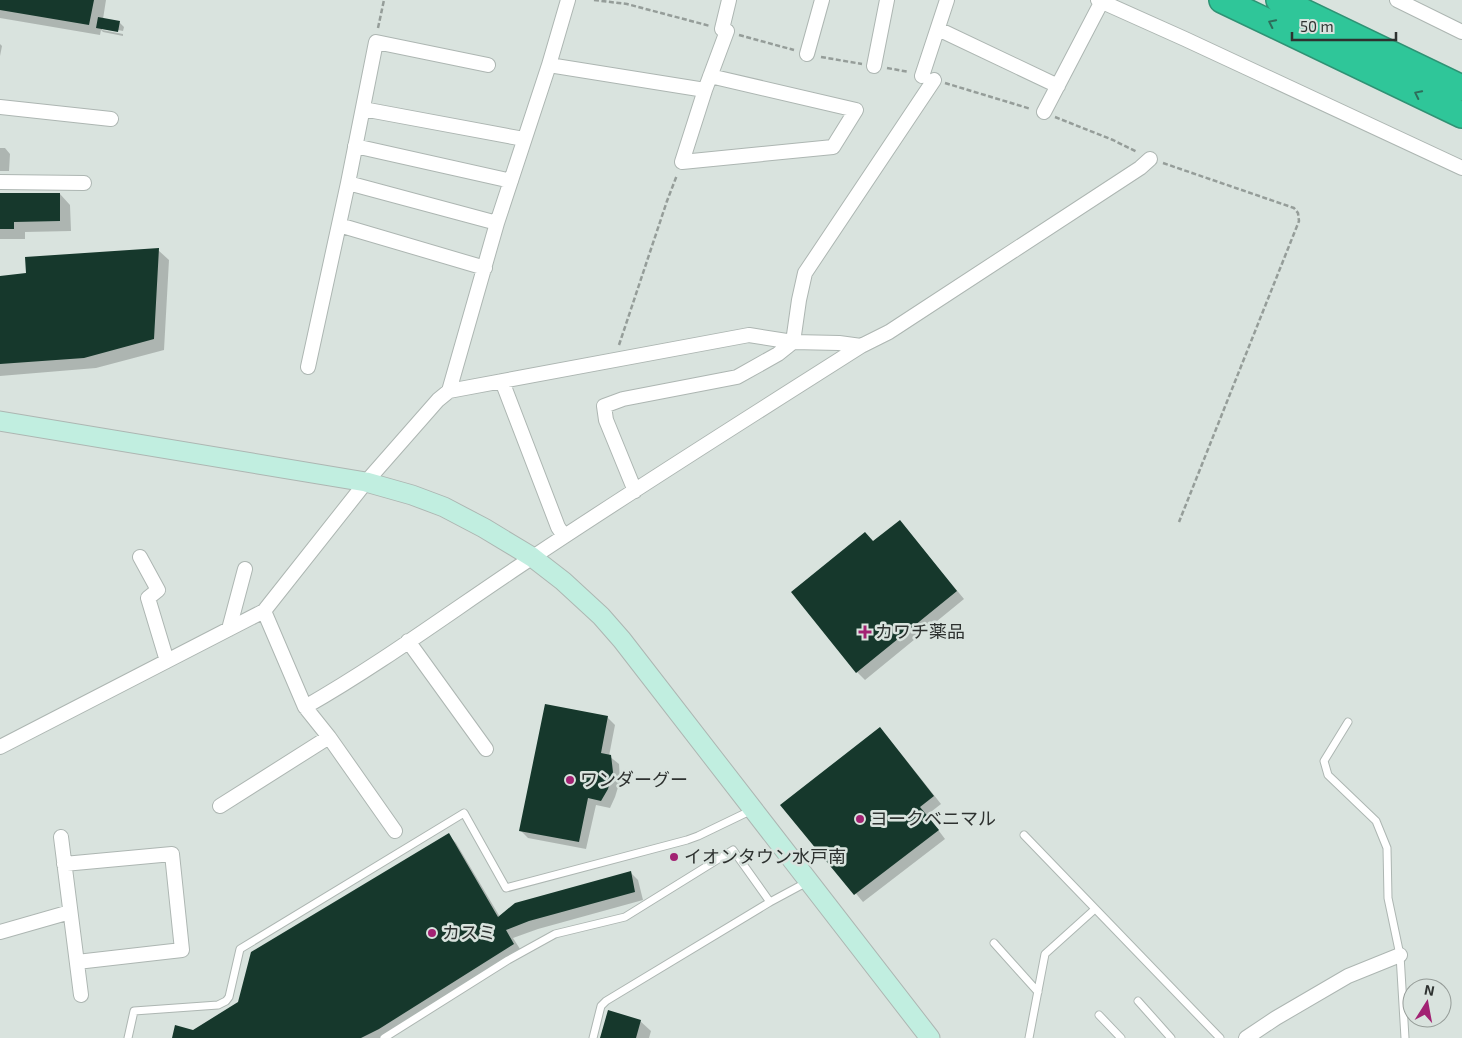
<svg xmlns="http://www.w3.org/2000/svg" width="1462" height="1038" viewBox="0 0 1462 1038" font-family="'Exo 2','Noto Sans JP',sans-serif">
<style>
.shadow{fill:#0003}
.building{fill:#16382c}
.lines{fill:none;stroke-linecap:round;stroke-linejoin:round}
.lane-casing{stroke:#adb6b2;stroke-width:9}
.street-casing{stroke:#adb6b2;stroke-width:16}
.secondary-casing{stroke:#adb6b2;stroke-width:21}
.highway-casing{stroke:#2f9274;stroke-width:28}
.path{stroke:#959d99;stroke-width:2.5;stroke-dasharray:5 2.5;stroke-linecap:butt}
.lane{stroke:#fff;stroke-width:7}
.street{stroke:#fff;stroke-width:14}
.secondary{stroke:#c1eee0;stroke-width:19}
.highway{stroke:#2fc699;stroke-width:25}
.oneway{stroke:#2e6d5a}
.poi-dot{fill:#a22273;stroke:#d9e3de;stroke-width:2}
.labels{text-anchor:middle;stroke-width:5;stroke-linejoin:round;paint-order:stroke}
.poi-label{font-size:18px;fill:#2e3230;stroke:#d9e3de;text-anchor:start}
</style>
<rect width="100%" height="100%" fill="#d9e3de"/>
<path class="shadow" d="M0,0h106l-3,19 16,3 5,5 -1,4 -21,-4v3l21,4v2l-20,-4 -2,-2 -1,5 -100,-17z
M0,44l2,2 -2,10z
M0,148h5l5,6 -1,17h-9z
M0,194h60l10,11 1,26 -46,1v7h-25z
M158,250l11,10 -5,90 -68,18 -96,8v-99l27,-3z
M907,530l57,69 -99,81 -8,-8 17,-130z
M607,717l8,8 -6,31 10,8 1,17 -5,16 -5,11 -14,-3 -10,44 -58,-11 -8,-8z
M887,736l54,68 -14,11 18,24 -82,63 -81,-97z
M448,835l8,8 44,74 130,-45 8,8 5,20 -105,29 -25,9 9,14 -137,86h-211l19,-7 46,-28z
M640,1021l11,10 -2,7h-48z"/>
<path class="building" d="M0,0h94l-5,25 -89,-15z
M98,17l22,4 -2,11 -22,-4z
M0,193h60v28l-46,1v7h-14z
M159,248l-5,91 -70,19 -84,6v-88l26,-3 -1,-16z
M900,520l57,71 -101,82 -65,-81 74,-60 8,9z
M545,704l63,12 -7,37 10,2 2,17 -5,17 -7,12 -13,-3 -9,44 -60,-11z
M880,727l54,69 -14,11 19,23 -85,65 -74,-90z
M449,833l49,84 17,-14 116,-32 4,21 -106,29 -23,9 8,14 -135,85 -18,9h-189l3,-13 18,5 45,-28 13,-50z
M608,1010l33,10 -5,18h-36z"/>
<g class="lines">
<defs>
<path id="lane" d="M1348,722l-24,39 4,14 48,46 11,27 1,50 12,57 5,83
M1024,835l196,203
M994,943l44,49
M1138,1001l33,37
M1099,1015l22,23
M128,1038l6,-27 84,-6 8,-4 3,-4 11,-48 224,-136 42,75 181,-48 11,-4 54,-26
M384,1038l124,-78 47,-26 70,-17 108,-67 37,52
M593,1038l8,-32 5,-5 164,-99 39,-21
M1029,1038l16,-84 50,-45"/>
<path id="street" d="M1098,0l87,39 277,129
M1397,0l65,32
M722,29l7,-29
M938,29l120,57
M807,54l15,-54
M549,65l156,25 22,-59
M874,66l13,-66
M922,76l25,-76
M705,90l-23,72 151,-15 23,-37 -146,-34
M0,107l111,12
M363,109l161,30
M1044,112l58,-111
M355,146l156,35
M0,182l84,1
M348,183l149,40
M339,225l146,43
M308,367l40,-184 28,-141 112,23
M502,381l56,146 6,9
M449,391l48,-168 52,-158 19,-65
M635,491l-29,-71 -2,-14 19,-7 114,-22 41,-23 15,-12 6,-42 6,-27 129,-193
M140,557l18,33 -10,8 19,63
M264,611l41,96c79,-45 152,-100 228,-150 108,-72 218,-141 328,-211l28,-14 251,-164 10,-9
M229,629l16,-60
M408,641l78,108
M305,707l24,30 66,94
M0,747l264,-136 102,-129 72,-82 11,-9 300,-56 44,7 46,1 22,3
M220,806l109,-69
M61,837l20,158
M64,864l108,-10 10,96 -105,12
M0,932l70,-20
M1246,1038l30,-20 72,-42 52,-21"/>
<path id="secondary" d="M0,421l366,61 46,13 32,12 40,21 48,29 31,24 38,35 21,24 308,398"/>
<path id="highway" d="M1222,0l240,115
M1279,0l183,88"/>
</defs>
<use href="#lane" class="lane-casing"/>
<use href="#street" class="street-casing"/>
<use href="#secondary" class="secondary-casing"/>
<use href="#highway" class="highway-casing"/>
<path class="path" d="M594,0l33,4 83,22
M378,28l6,-28
M739,35l55,15
M821,57l41,7
M887,68l22,4
M945,83l86,26
M1055,117l58,23 24,12
M1163,163l131,45 4,5 1,8 -120,301
M619,345l48,-144 10,-26"/>
<use href="#lane" class="lane"/>
<use href="#street" class="street"/>
<use href="#secondary" class="secondary"/>
<use href="#highway" class="highway"/>
</g>
<defs><path id="oneway-chevron" d="M-2-3.5L2.5 0L-2 3.5" fill="none" stroke-width="1.6" stroke-linecap="round" stroke-linejoin="round" transform="scale(1.25)"/></defs>
<g class="oneway">
<use href="#oneway-chevron" transform="translate(1272 23) rotate(-154)"/>
<use href="#oneway-chevron" transform="translate(1418 94) rotate(-154)"/>
</g>
<g class="poi-dot">
<path d="M862.5 624.5h5v5h5v5h-5v5h-5v-5h-5v-5h5z"/>
<circle cx="570" cy="780" r="5"/>
<circle cx="860" cy="819" r="5"/>
<circle cx="674" cy="857" r="5"/>
<circle cx="432" cy="933" r="5"/>
</g>
<g class="labels">
<g class="poi-label">
<text x="875" y="638">カワチ薬品</text>
<text x="580" y="786">ワンダーグー</text>
<text x="870" y="825">ヨークベニマル</text>
<text x="684" y="863">イオンタウン水戸南</text>
<text x="442" y="939">カスミ</text>
</g>
</g>
<g transform="translate(1427 1003) rotate(11)"><circle r="24" fill="#d9e3de" stroke="#959c98"/>
<path d="M0-4L9 19L0 12L-9 19Z" fill="#a22273"/>
<text y="-8" font-size="14" font-weight="bold" text-anchor="middle" fill="#2e3230">N</text>
</g>
<path d="M1292 32v8h104v-8" fill="none" stroke="#2e3230" stroke-width="2.5"/>
<text x="1300" y="32" font-size="15" fill="#2e3230" stroke="#d9e3de" stroke-width="4" paint-order="stroke">50 m</text>
</svg>
